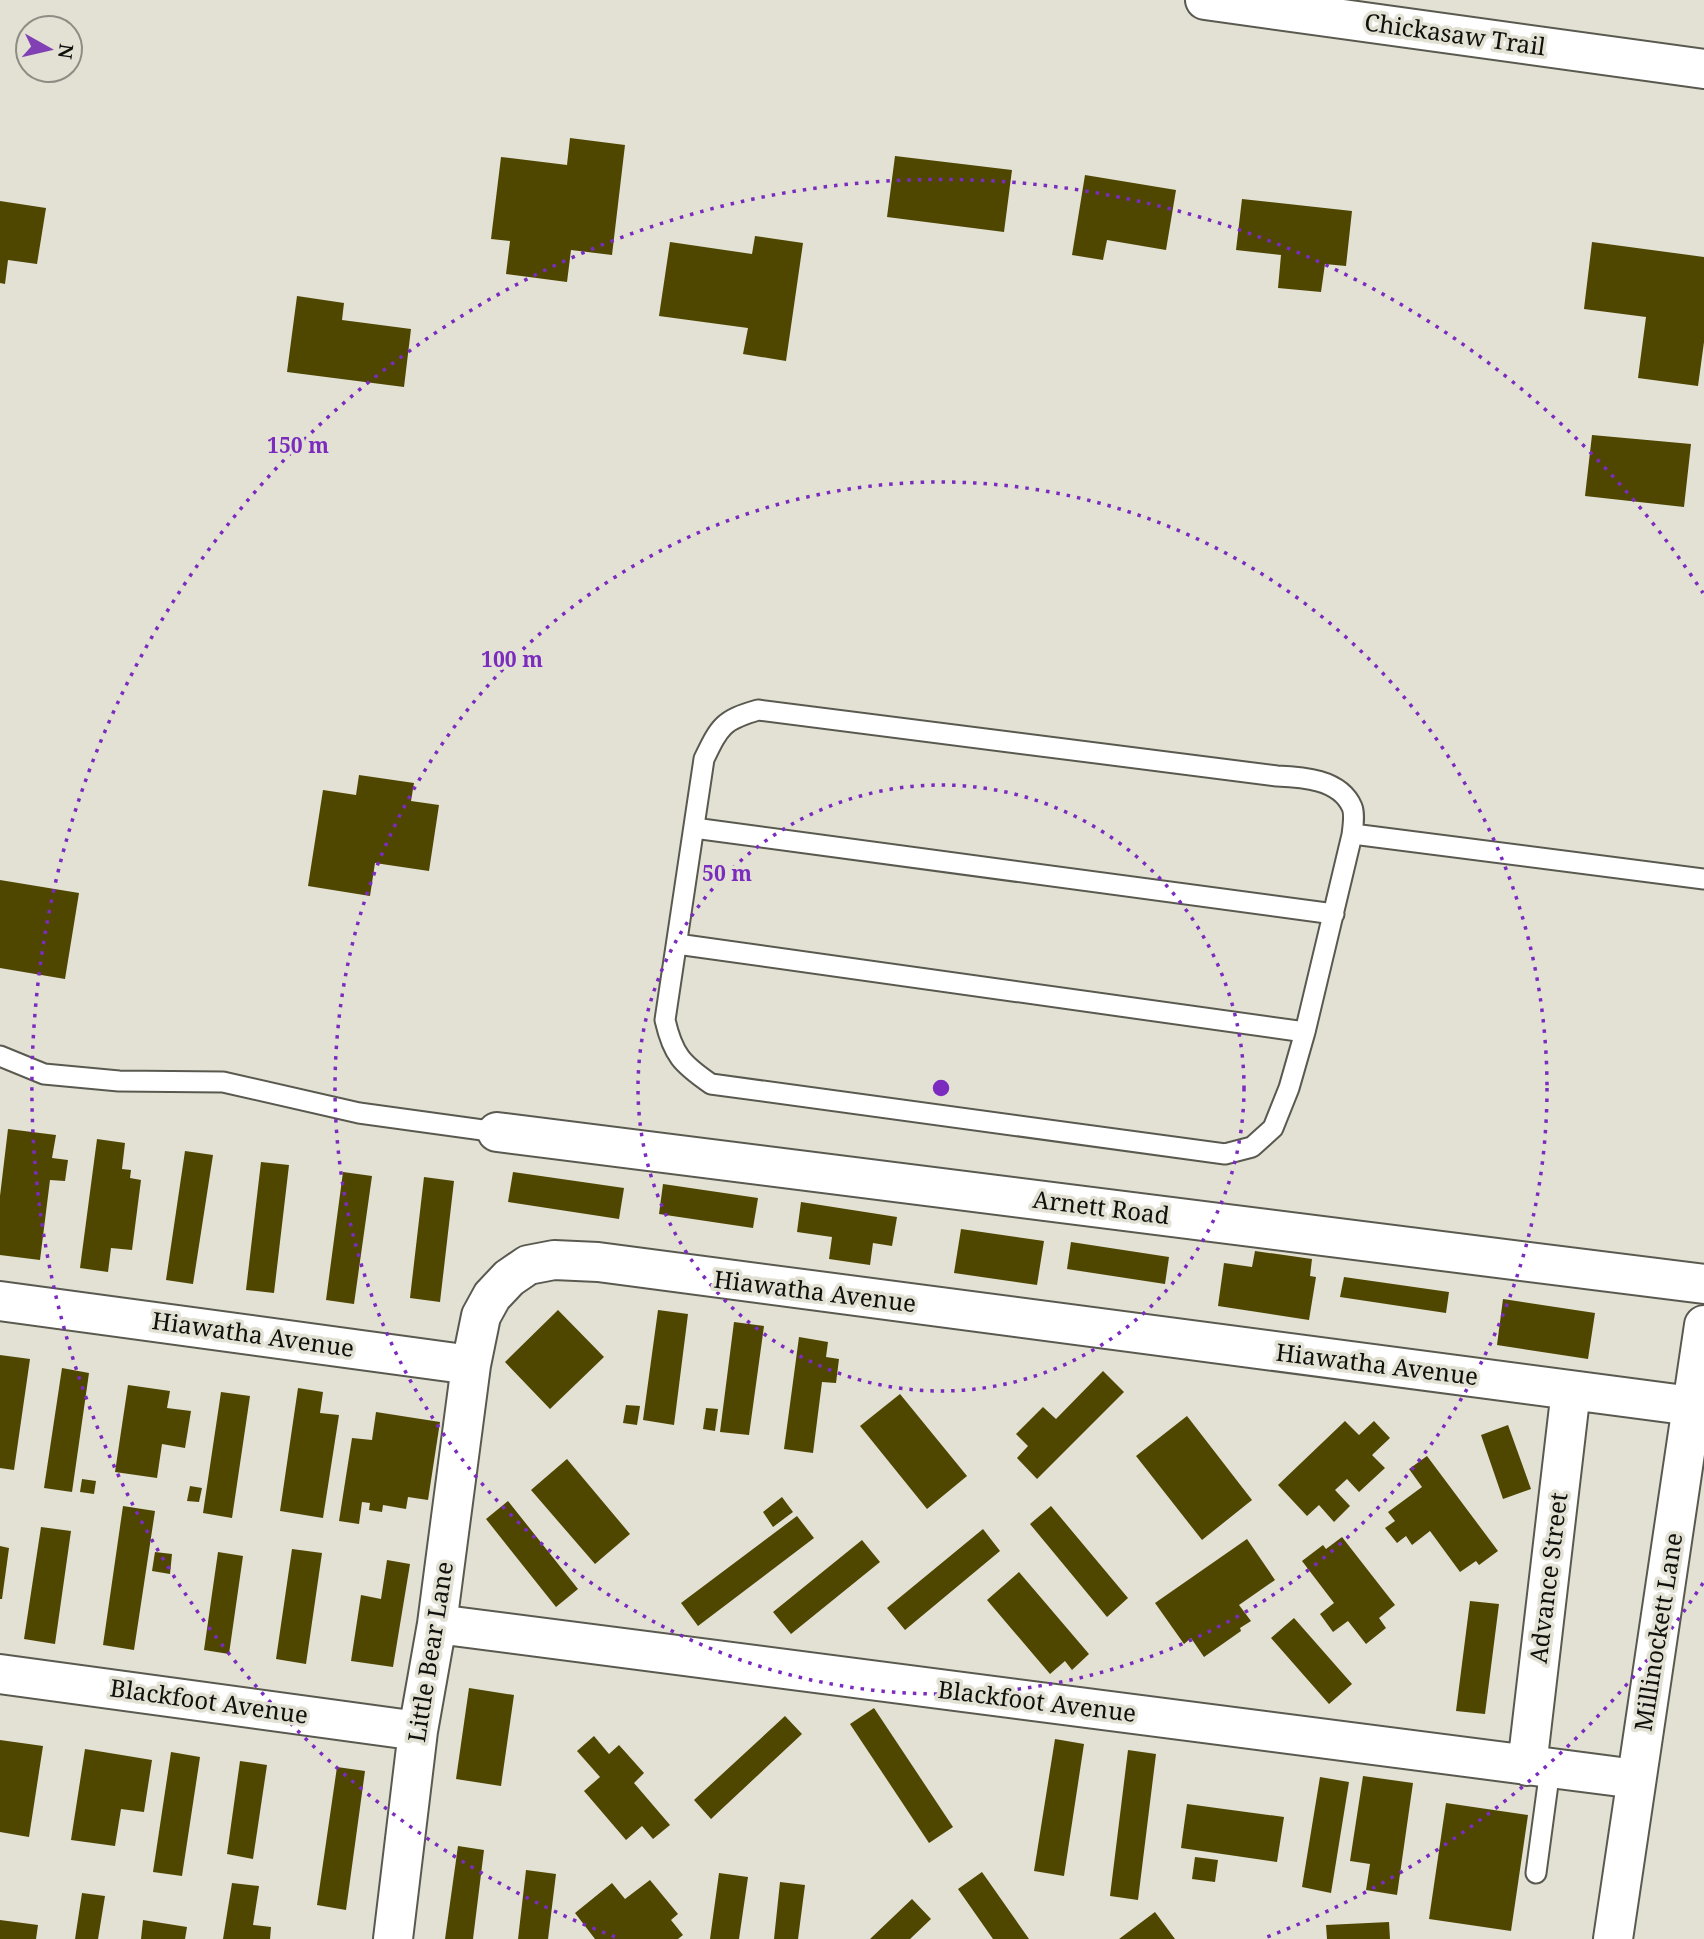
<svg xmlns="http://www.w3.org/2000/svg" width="1704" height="1939" viewBox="0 0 1704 1939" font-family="'Noto Serif',serif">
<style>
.building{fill:#4f4600}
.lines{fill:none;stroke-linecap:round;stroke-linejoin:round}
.service-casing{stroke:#5a594f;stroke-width:23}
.minor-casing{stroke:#5a594f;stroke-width:42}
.tertiary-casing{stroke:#5a594f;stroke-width:42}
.service{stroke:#fff;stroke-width:19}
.minor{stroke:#fff;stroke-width:38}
.tertiary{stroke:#fff;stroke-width:38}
.ring{fill:none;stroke:#7b2cbf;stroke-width:3.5;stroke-dasharray:3.5 7}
.labels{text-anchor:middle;stroke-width:7;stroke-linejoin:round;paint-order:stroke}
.street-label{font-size:24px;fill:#10100c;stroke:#e2e1d4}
.centre{fill:#7b2cbf;stroke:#e2e1d4;stroke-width:3.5}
.ring-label{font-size:21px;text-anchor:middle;font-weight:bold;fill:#7b2cbf;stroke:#e2e1d4;stroke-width:7;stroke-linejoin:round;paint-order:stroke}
</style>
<rect width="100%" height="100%" fill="#e2e1d4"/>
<path class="building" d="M570,138l55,7 -13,110 -41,-5 -4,32 -61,-8 4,-33 -19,-2 10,-82 66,8z
M895,156l117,14 -8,62 -117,-15z
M1085,175l91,15 -10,60 -59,-10 -4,20 -31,-5z
M1242,199l110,12 -6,55 -21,-2 -4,28 -43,-4 3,-33 -45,-5z
M0,201l46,7 -9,56 -29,-4 -3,24 -5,-1z
M755,236l48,7 -17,118 -43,-7 5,-26 -89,-12 11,-74 82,12z
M1592,242l112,15v85l-6,44 -60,-8 8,-61 -62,-8z
M297,296l47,7 -2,17 69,9 -7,58 -117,-15z
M1592,435l99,9 -7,63 -99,-11z
M359,775l55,8 -3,18 28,4 -10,66 -54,-8 -5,33 -62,-10 15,-96 33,5z
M0,880l79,13 -14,86 -65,-11z
M8,1129l48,6 -4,23 16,2 -3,21 -15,-1 -10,80 -40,-5v-59z
M97,1139l28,4 -3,26 9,1 -1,8 11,2 -9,70 -21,-2 -3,24 -28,-4z
M185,1151l28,4 -20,129 -27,-4z
M261,1162l28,3 -15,128 -28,-3z
M343,1172l29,4 -18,128 -28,-4z
M513,1172l111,16 -5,31 -111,-17z
M424,1177l30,4 -14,121 -30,-4z
M663,1184l95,14 -5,30 -94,-14z
M801,1202l96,15 -5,29 -19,-3 -3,22 -41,-6 3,-22 -35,-5z
M961,1229l83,12 -7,44 -83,-12z
M1071,1242l98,15 -4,27 -98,-15z
M1255,1251l57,8 -2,17 6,1 -7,43 -91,-14 6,-43 28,4z
M1344,1277l105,15 -3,21 -106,-16z
M1503,1299l92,14 -7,46 -91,-14z
M558,1310l46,47 -54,52 -45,-47z
M658,1310l30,4 -14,111 -31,-5z
M734,1322l30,4 -15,109 -29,-3z
M799,1337l29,5 -2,15 13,2 -3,24 -14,-1 -9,71 -29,-4z
M0,1355l30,4 -16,111 -14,-2z
M62,1368l27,5 -17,119 -28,-4z
M1103,1371l21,21 -87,87 -20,-21 11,-12 -12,-12 27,-27 13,12z
M128,1385l42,6 -3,17 24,3 -6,37 -23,-4 -5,34 -42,-6z
M298,1388l25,4 -3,21 19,2 -16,103 -43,-7z
M221,1392l29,4 -18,122 -29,-5z
M900,1394l67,82 -40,33 -67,-83z
M626,1405l14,1 -3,19 -14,-2z
M706,1408l12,1 -3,22 -12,-2z
M376,1412l64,10 -12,78 -20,-3 -2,12 -23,-4 -1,7 -13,-2 1,-7 -8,-1 -3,22 -20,-3 13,-83 20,2z
M1187,1416l65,84 -50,40 -66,-84z
M1345,1421l14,14 15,-14 16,17 -18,17 13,13 -26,24 -12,-13 -12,11 15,16 -16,16 -15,-17 -12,11 -29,-31z
M1508,1425l23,64 -28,10 -22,-64z
M1427,1456l71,95 -19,14 -3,-4 -16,11 -30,-41 -18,14 -6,-9 -9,7 -12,-15 10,-7 -7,-9 34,-25 -13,-18z
M567,1459l63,75 -35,30 -64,-74z
M82,1479l14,2 -2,13 -14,-2z
M190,1486l12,2 -3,14 -12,-1z
M782,1497l11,15 -20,15 -10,-15z
M508,1501l70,88 -22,18 -70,-88z
M123,1506l32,5 -21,139 -31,-5z
M1051,1506l77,92 -21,19 -77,-93z
M797,1516l17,22 -116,88 -17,-23z
M41,1527l30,4 -16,113 -31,-5z
M983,1529l17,22 -95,79 -18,-22z
M1342,1537l53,68 -16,13 7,10 -20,16 -18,-23 -15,11 -13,-18 14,-11 -32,-42 21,-16 3,4z
M1247,1539l28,41 -36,25 12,16 -11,7 1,3 -37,26 -13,-19 -7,6 -29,-41z
M862,1540l18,22 -89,72 -18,-22z
M0,1546l9,2 -7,51h-2z
M292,1549l30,4 -16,111 -30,-5z
M155,1552l17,2 -2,20 -18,-3z
M218,1552l25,4 -14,98 -25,-4z
M387,1560l23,4 -17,103 -42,-6 10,-66 20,4z
M1019,1572l70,82 -17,16 -7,-9 -15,13 -63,-74z
M1470,1601l29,3 -14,110 -29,-3z
M1294,1618l58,66 -23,20 -58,-66z
M469,1688l45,7 -13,91 -45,-7z
M874,1708l79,119 -24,16 -79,-119z
M785,1716l17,18 -91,85 -17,-19z
M594,1736l15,18 10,-9 25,28 -10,10 36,42 -17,14 -11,-13 -16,14 -42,-49 16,-14 -23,-26z
M1055,1739l29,5 -20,132 -30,-5z
M0,1740l43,6 -14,91 -29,-5z
M85,1749l67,11 -8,52 -23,-3 -6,37 -44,-6z
M1128,1750l28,4 -18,146 -28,-4z
M171,1752l29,5 -18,119 -29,-4z
M240,1761l27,4 -14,94 -26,-5z
M337,1767l28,4 -19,139 -29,-5z
M1363,1776l50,7 -16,112 -31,-5 4,-26 -20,-3z
M1320,1777l29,5 -18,111 -29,-6z
M1446,1803l82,12 -17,116 -82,-12z
M1187,1804l97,13 -7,45 -96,-14z
M458,1846l26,4 -11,89h-28z
M1195,1857l23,3 -3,22 -23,-3z
M526,1870l30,4 -8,65h-30z
M982,1872l47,67h-36l-35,-50z
M719,1873l29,4 -9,62h-29z
M650,1880l28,34 -7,6 12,15 -5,4h-83l-20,-26 37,-30 13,16z
M780,1882l25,3 -7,54h-24z
M232,1883l27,3 -6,39 18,2 -1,12h-47z
M82,1893l23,3 -7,43h-23z
M912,1899l19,20 -21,20h-40z
M1155,1912l20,27h-56z
M0,1920l38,5 -2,14h-36z
M143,1920l44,7 -2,12h-44z
M1389,1922l1,17h-63l-1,-14z"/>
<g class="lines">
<defs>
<path id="service" d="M758,710l519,66c25,1 63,3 75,31 3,7 1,20 0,28l-47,197 -16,56 -16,40 -21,19 -27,7 -514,-70c-29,-20 -38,-29 -46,-64l39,-261c16,-33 19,-39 54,-49z
M694,828l640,86
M1353,834l351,45
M677,944l628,88
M0,1056l44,18 75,7 104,1 136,31 138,19
M1536,1873l14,-104"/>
<path id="minor" d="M497,1132l1207,152
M0,1301l471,64
M437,1624l1199,155
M0,1674l418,57
M1527,1766l44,-376
M393,1939l25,-208 19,-107 34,-259 10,-49 11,-20 17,-18 19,-13 26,-5 44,2 1094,144"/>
<path id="tertiary" d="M1205,0l499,69
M1613,1939l91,-614"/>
</defs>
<use href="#service" class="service-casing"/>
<use href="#minor" class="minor-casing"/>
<use href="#tertiary" class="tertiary-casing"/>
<use href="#service" class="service"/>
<use href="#minor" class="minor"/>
<use href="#tertiary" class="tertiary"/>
</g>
<g class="ring">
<circle cx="941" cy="1088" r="303"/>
<circle cx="941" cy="1088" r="606"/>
<path d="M1703 1583A909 909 0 0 1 1267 1937M615 1937A909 909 0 1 1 1703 593"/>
</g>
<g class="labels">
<g class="street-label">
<text transform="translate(1455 35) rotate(8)" y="8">Chickasaw Trail</text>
<text transform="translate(1101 1208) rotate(7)" y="8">Arnett Road</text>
<text transform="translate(815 1292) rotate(7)" y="8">Hiawatha Avenue</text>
<text transform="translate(253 1335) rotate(8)" y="8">Hiawatha Avenue</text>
<text transform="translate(1377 1365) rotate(7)" y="8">Hiawatha Avenue</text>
<text transform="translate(1549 1578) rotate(-83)" y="8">Advance Street</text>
<text transform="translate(1659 1632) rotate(-81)" y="8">Millinockett Lane</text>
<text transform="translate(431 1652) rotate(-81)" y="8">Little Bear Lane</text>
<text transform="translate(209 1702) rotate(8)" y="8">Blackfoot Avenue</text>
<text transform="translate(1037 1702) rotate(7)" y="8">Blackfoot Avenue</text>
</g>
</g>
<circle cx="941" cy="1088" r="10" class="centre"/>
<g class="ring-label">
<text x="298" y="453">150 m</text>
<text x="512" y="667">100 m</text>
<text x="727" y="881">50 m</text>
</g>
<g transform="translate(49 49) rotate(98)"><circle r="33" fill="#e2e1d4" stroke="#8e8d84" stroke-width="2"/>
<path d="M0-5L12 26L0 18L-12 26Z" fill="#8140b4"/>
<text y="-10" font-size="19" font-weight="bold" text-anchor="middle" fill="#10100c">N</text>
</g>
</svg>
